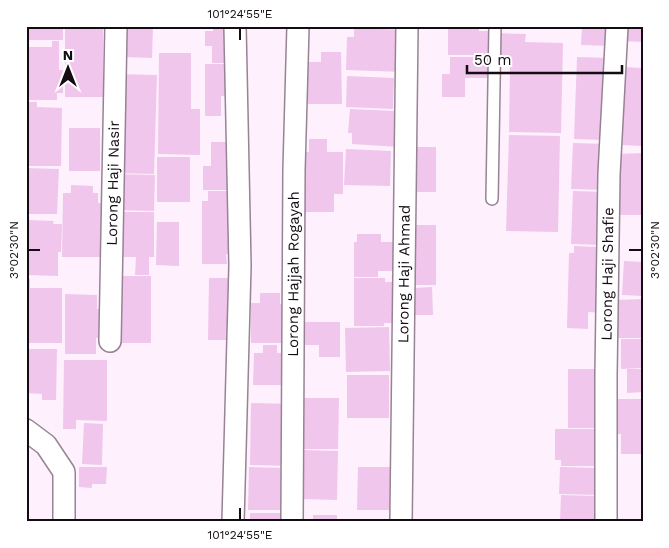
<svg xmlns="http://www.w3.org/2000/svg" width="669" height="548" viewBox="0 0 669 548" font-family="'Work Sans',sans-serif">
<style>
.building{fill:#f1c6ec}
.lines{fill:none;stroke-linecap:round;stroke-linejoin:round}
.lane-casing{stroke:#978394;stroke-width:14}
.street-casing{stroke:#978394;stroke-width:24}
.lane{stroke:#fff;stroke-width:11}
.street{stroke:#fff;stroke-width:21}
.ticks{fill:none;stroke:#130c12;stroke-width:2}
.labels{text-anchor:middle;stroke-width:5;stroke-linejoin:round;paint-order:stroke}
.street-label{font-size:15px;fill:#130c12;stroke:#fff}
.neatline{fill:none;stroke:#130c12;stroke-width:2}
.ticks-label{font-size:12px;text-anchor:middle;fill:#130c12}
</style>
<rect width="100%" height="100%" fill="#fef0fc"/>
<path class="building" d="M26,26h37v14h-37z
M65,26h38v71h-38z
M125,26h28l-1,32 -27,-1z
M213,26h26l-1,37h-26v-17h-7v-15h8z
M448,26h31v5h10v24h-41z
M582,26h29v20l-30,-1z
M623,26h20v16l-21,-1z
M354,28l53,2 -2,42 -59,-2 1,-33h7z
M492,33l34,1 -1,8 38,1 -2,90 -52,-1 1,-66h-19z
M52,41h7v29h4v23h-6v7h-31v-53h26z
M321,52h20l1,52h-34v-42h13z
M159,53h32v56h9v46l-42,-1z
M450,57h40v21h-25v19h-23v-23h8z
M577,57l32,1 -4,82 -31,-1z
M205,64h31v33l-15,-1v20h-16z
M623,67l20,1v78l-22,-1z
M117,74l40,1 -3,99 -39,-1z
M347,76l47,2 -1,31 -47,-2z
M26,102h11v5l25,1 -1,58h-35z
M350,109l46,2 -1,18h5l-1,18 -47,-3v-11h-4z
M69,128h31v43h-31z
M509,135l51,1 -2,96 -52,-1z
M309,139h18v13h16v42h-9v18h-29v-60h4z
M211,142h25v48h-33v-24h8z
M573,143l34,1 -2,46 -34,-1z
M415,147h21v45h-21z
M346,149l45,2 -1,35 -46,-1z
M643,153v62h-25l-1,-61z
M157,157h33v45h-33z
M26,168l33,1 -2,45h-31z
M116,174l39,1 -1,36 -39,-1z
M71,185l22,1v7h5v10h4v54h-40l1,-64h8z
M208,191h27l3,63h-12l1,10h-25v-63h6z
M573,191l33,1 -2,53 -33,-1z
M116,212h38v45h-5v18h-14l1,-18h-20z
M26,220l28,1 -1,3h9l-1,28h-3v24l-32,-1z
M157,222h22v44l-23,-1z
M413,225h23v60h-22z
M357,234h24v8h16v29h-19v6h-24v-35h3z
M574,246l23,1 6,66 -15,-1v17l-21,-1 2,-75h5z
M624,261l19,1v34l-21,-1z
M116,276h35v67h-35z
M209,278h27l-1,62h-27z
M354,278h31v4h10v41h-11v3h-30z
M26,279h4v9h32v55h-36z
M432,287l1,28h-18l-1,-27z
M260,293h20v11h10l-1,39h-38v-40h9z
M65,294l32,1v14h8v29h-9v16h-31z
M643,299v39h-27v-38z
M303,322h37v35h-21v-12h-16z
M389,327l1,44 -44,1 -1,-44z
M621,339h22v29l-22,1z
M263,345h14v8h14l-7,32h-31l1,-32h9z
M26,349h31l-1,51h-14v-6l-16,-1z
M64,360h43v61l-31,-1v9h-13z
M568,369h35v59h-35z
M627,369h16v23l-16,1z
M347,375h42v43h-42z
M304,398h35l-1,51h-35z
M613,399h30v55h-22v-20h-8z
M251,403l39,1 -1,62 -39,-1z
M84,423l19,1 -1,41 -20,-1z
M555,429h46l-1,37h-39v-6h-6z
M303,450l35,1 -1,49 -35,-1z
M79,467h28l-1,17h-14v4l-13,-1z
M249,467l40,1 -1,42h-40z
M358,467h42v43h-43z
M560,467l39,1v27l-40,-1z
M561,495l35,1 -1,26 -35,-1z
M250,513h37v9h-37z
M313,515h24v7h-35v-3h11z"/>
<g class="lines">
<defs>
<path id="lane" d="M492,199l3,-173"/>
<g id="street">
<path id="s1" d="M110,341l6,-315"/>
<path d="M26,430l20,15 18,27v50"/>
<path d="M233,522l7,-256 -5,-240"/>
<path id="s2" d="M292,522l2,-352 4,-144"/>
<path id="s3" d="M401,522l6,-496"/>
<path id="s4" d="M606,522v-147l3,-201 8,-148"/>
</g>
</defs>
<use href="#lane" class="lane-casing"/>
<use href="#street" class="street-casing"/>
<use href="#lane" class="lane"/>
<use href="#street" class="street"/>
</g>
<path class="ticks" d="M240,28v12M28,250h12M629,250h13M240,508v12"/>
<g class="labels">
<g class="street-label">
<text dy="5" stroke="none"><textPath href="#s1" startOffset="158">Lorong Haji Nasir</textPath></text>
<text dy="5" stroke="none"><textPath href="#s2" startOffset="248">Lorong Hajjah Rogayah</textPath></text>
<text dy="5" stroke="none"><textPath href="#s3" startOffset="248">Lorong Haji Ahmad</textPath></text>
<text dy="5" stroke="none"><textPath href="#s4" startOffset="248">Lorong Haji Shafie</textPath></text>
</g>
</g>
<rect width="669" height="548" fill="none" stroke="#ffffff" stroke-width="55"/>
<g transform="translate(68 68)" stroke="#ffffff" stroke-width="4" paint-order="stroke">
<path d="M0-4L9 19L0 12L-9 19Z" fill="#130c12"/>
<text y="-8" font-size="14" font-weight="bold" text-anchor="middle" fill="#130c12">N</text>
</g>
<path d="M467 65v8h155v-8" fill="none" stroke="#130c12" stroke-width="2.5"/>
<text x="474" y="65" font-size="15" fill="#130c12" stroke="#ffffff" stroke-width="4" paint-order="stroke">50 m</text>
<rect x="28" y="28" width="614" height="492" class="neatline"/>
<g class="ticks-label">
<text x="240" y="18">101°24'55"E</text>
<text transform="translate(14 250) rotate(-90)" y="4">3°02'30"N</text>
<text transform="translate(655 250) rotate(-90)" y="4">3°02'30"N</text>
<text x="240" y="539">101°24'55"E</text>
</g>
</svg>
